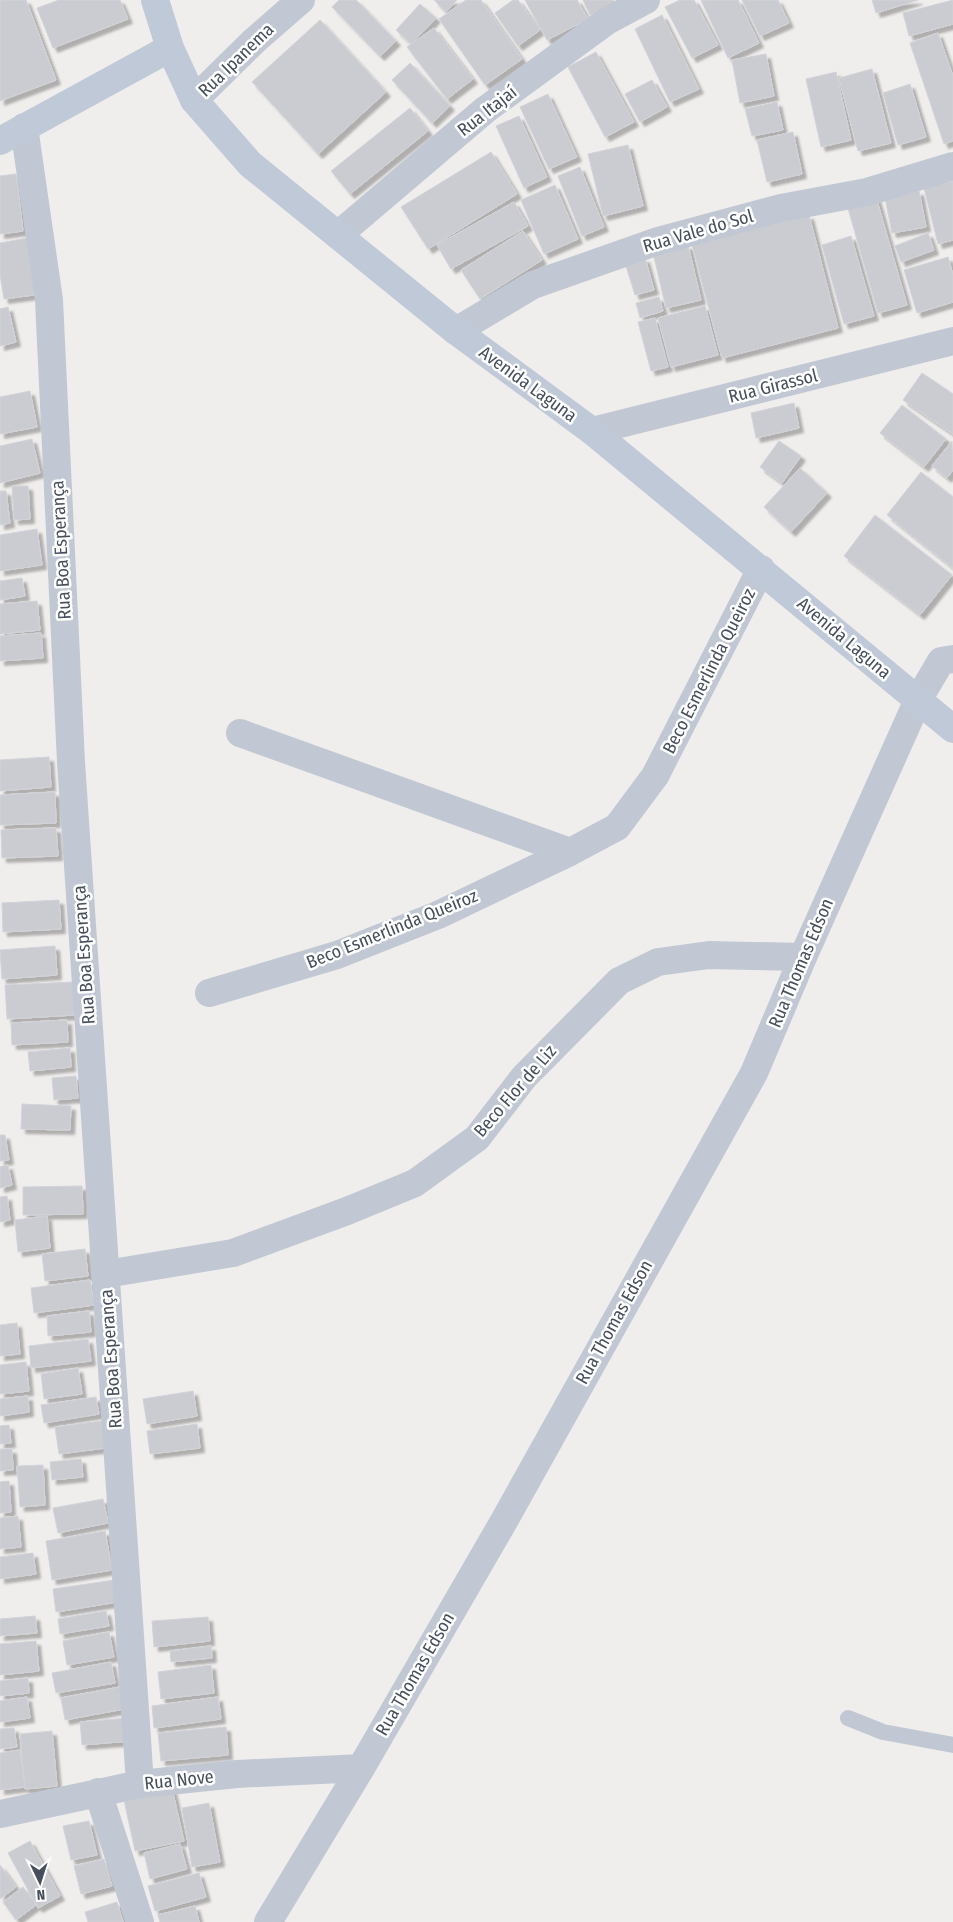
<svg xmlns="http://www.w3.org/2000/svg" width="953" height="1922" viewBox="0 0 953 1922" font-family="'Fira Sans Condensed',sans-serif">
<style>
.building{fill:#caccd2;stroke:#d1d3d9;filter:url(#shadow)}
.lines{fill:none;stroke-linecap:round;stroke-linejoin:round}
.lane{stroke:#c1c8d3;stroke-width:16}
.street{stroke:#c1c8d3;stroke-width:28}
.secondary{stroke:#c0c9d7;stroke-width:28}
.labels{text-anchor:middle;stroke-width:5;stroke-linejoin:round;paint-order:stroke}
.street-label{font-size:18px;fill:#464f5b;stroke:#fff}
</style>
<defs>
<filter id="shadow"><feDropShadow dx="4.5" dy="4.5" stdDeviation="1" flood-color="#0004"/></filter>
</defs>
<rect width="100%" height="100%" fill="#f0eeed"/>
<path class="building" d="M0,0h26l30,80 -56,21z
M59,0h61l8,19 -75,29 -16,-40z
M339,0h17l40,41 -16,15 -48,-49z
M434,0h23l-11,12z
M466,0h15l41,59 -37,26 -46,-66z
M513,0h5l22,30 -22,16 -23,-33z
M525,0h52l11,19 -41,21z
M583,0h30l2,3 -25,12z
M680,0h14l24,45 -26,13 -27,-51z
M701,0h37l21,43 -31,15z
M742,0h36l11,23 -29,13z
M872,0h46l-42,13z
M953,0v24l-44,12 -6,-23z
M420,4l16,14 -25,26 -15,-14z
M662,15l37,74 -29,13 -35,-73z
M320,20l66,72 -68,62 -66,-72z
M434,28l39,51 -26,20 -40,-52z
M938,33l15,43v65l-9,3 -34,-101z
M596,52l38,70 -29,15 -37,-70z
M766,54l8,42 -34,7 -8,-43z
M410,63l40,43 -18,17 -40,-43z
M872,69l19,74 -33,8 -19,-73z
M836,72l15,68 -30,7 -15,-68z
M652,80l15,27 -27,15 -15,-28z
M910,84l16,53 -28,8 -15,-52z
M548,94l29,63 -28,12 -29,-62z
M777,102l6,28 -31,6 -7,-27z
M410,108l18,23 -78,63 -19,-23z
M519,116l28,61 -23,11 -28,-62z
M793,132l9,42 -35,8 -10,-42z
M628,145l15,61 -40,10 -15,-62z
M491,152l26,42 -89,55 -27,-42z
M580,167l24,60 -22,9 -24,-60z
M16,174l7,57 -23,3v-58z
M953,181v59l-15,4 -14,-56z
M555,185l23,54 -34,15 -23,-54z
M919,191l7,36 -34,6 -7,-35z
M876,197l31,108 -29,8 -31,-108z
M514,202l14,24 -77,43 -14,-24z
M809,215l29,113 -116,30 -30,-113z
M523,231l19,29 -62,39 -19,-29z
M928,233l6,17 -33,12 -6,-16z
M851,236l23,80 -30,8 -22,-79z
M33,237l8,57 -37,5 -4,-24v-32z
M688,245l13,55 -35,8 -13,-55z
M948,257l5,18v27l-36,11 -13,-43z
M645,258l9,32 -19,5 -10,-32z
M659,297l4,14 -23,7 -4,-15z
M705,306l13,49 -47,12 -13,-49z
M8,307l8,35 -16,4v-37z
M655,318l13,49 -17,4 -13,-49z
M922,373l31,21v40l-50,-34z
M30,391l7,36 -37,7v-37z
M794,403l5,25 -43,10 -5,-25z
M902,405l44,34 -22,28 -44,-34z
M32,439l8,34 -40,10v-37z
M779,441l22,15 -19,27 -22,-16z
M952,441l1,29 -6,8 -15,-12z
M800,468l27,25 -36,39 -27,-25z
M921,472l32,25v71l-66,-53z
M12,486h16l2,33 -16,1z
M0,491h6l4,32 -10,2z
M875,515l77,60 -32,40 -76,-59z
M37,529l5,36 -42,6v-36z
M22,578l3,18 -25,4v-19z
M37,601l3,29 -40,4v-30z
M41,633l2,25 -43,3v-25z
M49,757l2,30 -51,4v-31z
M55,792l1,31 -56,2v-30z
M56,828l2,28 -56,2 -1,-28z
M59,900l2,29 -58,3 -1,-29z
M55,946l2,29 -55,4 -2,-29z
M74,982l1,33 -68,4 -2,-34z
M67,1020l1,22 -56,3 -1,-22z
M70,1048l1,19 -41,4 -2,-19z
M76,1076l2,22 -24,2 -2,-22z
M22,1104l49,2 -1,24 -49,-1z
M0,1135h5l4,25 -9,1z
M8,1165l4,20 -12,3v-21z
M82,1186l1,28 -60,1v-28z
M7,1196l3,24 -10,2v-25z
M47,1216l3,32 -32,4 -3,-32z
M85,1249l3,27 -43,5 -3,-27z
M90,1280l4,25 -60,8 -3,-25z
M89,1311l2,21 -43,4 -1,-20z
M17,1323l3,31 -20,2v-31z
M88,1339l3,22 -60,7 -2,-22z
M26,1362l3,29 -29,3v-29z
M78,1368l4,26 -38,5 -3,-25z
M193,1391l4,25 -50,8 -4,-25z
M28,1396l1,16 -29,4v-17z
M96,1397l3,17 -55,9 -3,-18z
M102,1421l4,27 -47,6 -4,-27z
M197,1424l3,24 -50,6 -3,-23z
M9,1425l2,18 -11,1v-18z
M0,1449h12l1,21 -13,1z
M81,1459l2,18 -31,3 -2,-18z
M43,1465l2,40 -25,2 -3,-41z
M9,1481l2,31 -11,1v-31z
M103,1499l5,24 -50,10 -5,-25z
M18,1516l3,31 -21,2v-31z
M105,1531l7,39 -60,10 -6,-39z
M33,1553l3,21 -36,5v-22z
M114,1580l4,22 -62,10 -3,-23z
M106,1611l3,15 -49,8 -2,-15z
M35,1616l2,17 -37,3v-17z
M208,1617l2,24 -56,6 -2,-26z
M109,1632l5,25 -47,8 -4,-24z
M36,1641l3,30 -39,4v-31z
M211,1646l1,12 -41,4 -1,-11z
M111,1662l4,21 -59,10 -4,-20z
M211,1665l3,28 -53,6 -3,-27z
M28,1678l1,15 -29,3v-15z
M120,1687l4,22 -59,11 -4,-22z
M27,1697l3,21 -30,4v-21z
M218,1697l3,22 -67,9 -2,-22z
M128,1718l2,23 -48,4 -2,-23z
M226,1727l2,28 -67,6 -3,-28z
M14,1728l3,19 -17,2v-20z
M52,1731l5,55 -32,3 -5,-55z
M20,1750l5,37 -25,3v-37z
M172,1789l12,52 -49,10 -11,-51z
M209,1803l11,59 -28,5 -10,-59z
M89,1821l8,34 -26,5 -8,-34z
M30,1841l30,55 -22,12 -30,-55z
M180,1844l7,25 -37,10 -6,-26z
M104,1859l8,27 -31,8 -7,-28z
M0,1865l16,22 -16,12z
M199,1873l7,24 -51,14 -7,-25z
M23,1887l13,18 -20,15 -13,-18z
M117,1902l6,20h-35l-3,-10z
M195,1906l4,16h-39l-2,-7z"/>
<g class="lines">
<path class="lane" d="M848,1718l35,14 70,13"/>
<path class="street" d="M194,100l60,-59 47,-41
M24,127l25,173 22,462 69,1022
M338,235l147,-125 122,-89 39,-21
M456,331l77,-46 125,-44 123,-33 86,-16 86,-26
M592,431l361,-90
M240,733l330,119
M209,993l128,-38 101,-40 132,-63 47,-25 38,-51 106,-207
M106,1274l127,-21 114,-42 68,-28 62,-45 47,-61 95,-96 39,-19 51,-7 94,2
M98,1792l42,130
M0,1814l140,-30 97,-10 124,-6
M268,1922l93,-154 143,-247 250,-448 49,-116 115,-257 23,-39 12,-2"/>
<path class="secondary" d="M155,0l15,48 24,52 56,64 206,167 136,100 361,298
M0,141l170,-93"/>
</g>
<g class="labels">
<g class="street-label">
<text transform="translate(236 60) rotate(-44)" y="6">Rua Ipanema</text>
<text transform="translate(487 111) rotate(-38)" y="6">Rua Itajaí</text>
<text transform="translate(698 231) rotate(-16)" y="6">Rua Vale do Sol</text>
<text transform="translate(528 384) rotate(36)" y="6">Avenida Laguna</text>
<text transform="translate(773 386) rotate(-14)" y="6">Rua Girassol</text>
<text transform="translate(61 550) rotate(-93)" y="6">Rua Boa Esperança</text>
<text transform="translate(844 638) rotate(40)" y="6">Avenida Laguna</text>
<text transform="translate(709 671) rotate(-63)" y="6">Beco Esmerlinda Queiroz</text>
<text transform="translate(392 929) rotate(-22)" y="6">Beco Esmerlinda Queiroz</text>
<text transform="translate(84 955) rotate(-94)" y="6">Rua Boa Esperança</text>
<text transform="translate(801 963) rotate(-67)" y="6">Rua Thomas Edson</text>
<text transform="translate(515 1091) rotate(-49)" y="6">Beco Flor de Liz</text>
<text transform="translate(614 1322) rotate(-61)" y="6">Rua Thomas Edson</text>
<text transform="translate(111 1359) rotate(-94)" y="6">Rua Boa Esperança</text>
<text transform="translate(415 1674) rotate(-60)" y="6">Rua Thomas Edson</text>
<text transform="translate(179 1780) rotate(-6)" y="6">Rua Nove</text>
</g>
</g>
<g transform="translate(40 1882) rotate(176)" stroke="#ffffff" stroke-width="4" paint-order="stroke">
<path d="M0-4L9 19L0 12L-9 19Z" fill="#464f5b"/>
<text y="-8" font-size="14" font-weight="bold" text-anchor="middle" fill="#464f5b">N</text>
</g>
</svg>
